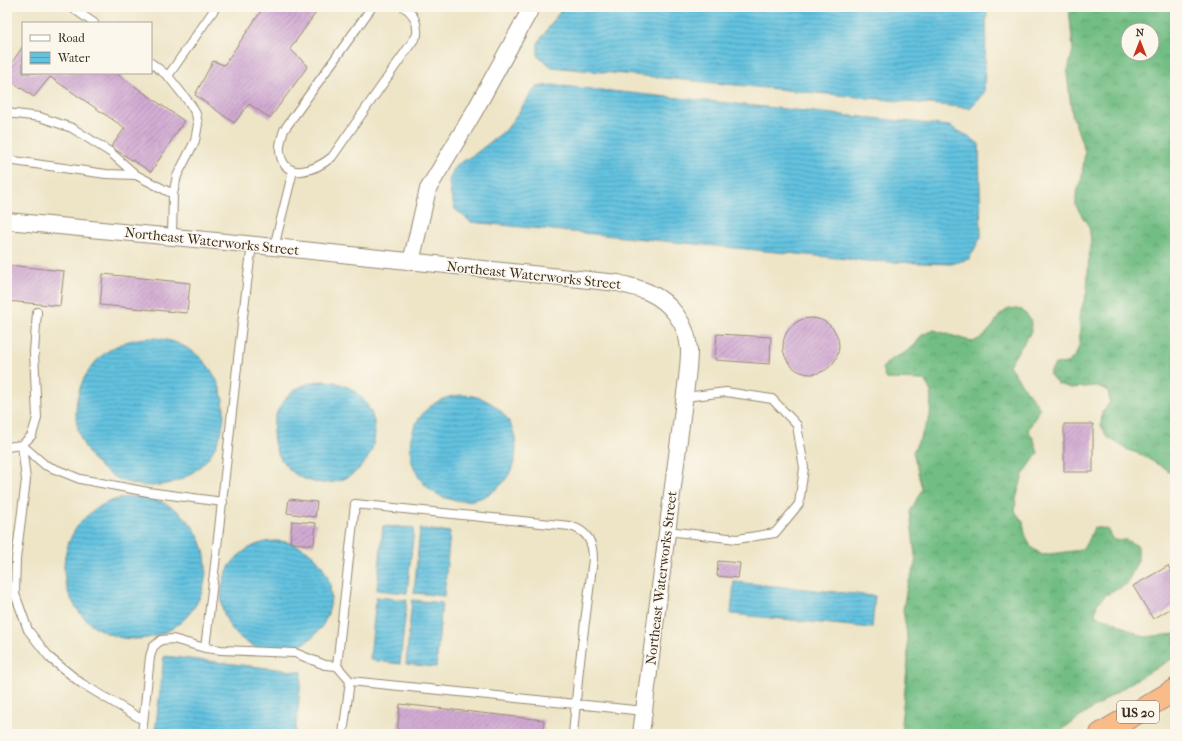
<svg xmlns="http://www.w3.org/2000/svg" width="1182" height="741" viewBox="0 0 1182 741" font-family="'IM FELL French Canon',serif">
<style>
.forest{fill:url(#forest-crowns);stroke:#567451;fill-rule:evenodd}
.water{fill:url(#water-rules);stroke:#4e767f}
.building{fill:url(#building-hatch)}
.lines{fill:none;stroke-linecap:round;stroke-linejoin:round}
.service-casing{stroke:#948872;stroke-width:10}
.minor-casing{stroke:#948872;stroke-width:18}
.trunk-casing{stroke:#948872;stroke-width:24}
.service{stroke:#fff;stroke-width:8}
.minor{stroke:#fff;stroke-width:16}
.trunk{stroke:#fabb8b;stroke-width:22}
.labels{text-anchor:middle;stroke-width:3;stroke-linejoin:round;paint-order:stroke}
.shield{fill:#fbf7ec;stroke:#75685c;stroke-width:1}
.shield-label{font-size:13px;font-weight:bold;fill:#3b2a1e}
.street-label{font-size:14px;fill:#3b2a1e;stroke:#fbf7ec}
</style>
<defs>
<pattern id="forest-crowns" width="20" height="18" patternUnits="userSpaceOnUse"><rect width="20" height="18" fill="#72bd84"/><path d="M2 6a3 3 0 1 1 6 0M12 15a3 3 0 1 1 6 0" fill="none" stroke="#5f9a6b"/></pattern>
<pattern id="water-rules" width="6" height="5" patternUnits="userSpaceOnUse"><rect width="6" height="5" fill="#62c2e0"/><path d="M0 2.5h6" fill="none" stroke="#529eb5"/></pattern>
<pattern id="building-hatch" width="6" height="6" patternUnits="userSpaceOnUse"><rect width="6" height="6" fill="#d1aad3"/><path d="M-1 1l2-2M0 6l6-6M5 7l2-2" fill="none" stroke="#ab8bab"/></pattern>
</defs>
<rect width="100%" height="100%" fill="#fbf7ec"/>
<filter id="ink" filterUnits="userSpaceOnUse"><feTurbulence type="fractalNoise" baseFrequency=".025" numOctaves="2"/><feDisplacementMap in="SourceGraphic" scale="8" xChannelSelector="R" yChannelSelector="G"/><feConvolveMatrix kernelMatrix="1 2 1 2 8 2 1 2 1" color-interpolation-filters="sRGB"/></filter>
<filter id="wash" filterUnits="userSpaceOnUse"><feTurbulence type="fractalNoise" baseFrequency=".012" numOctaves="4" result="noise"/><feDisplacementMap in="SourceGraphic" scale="16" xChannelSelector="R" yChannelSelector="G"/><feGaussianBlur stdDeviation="0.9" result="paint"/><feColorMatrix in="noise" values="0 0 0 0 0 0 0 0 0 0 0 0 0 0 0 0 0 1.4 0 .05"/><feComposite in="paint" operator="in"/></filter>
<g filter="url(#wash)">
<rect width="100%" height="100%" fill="#eee5c7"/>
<path class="forest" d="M1069,7h106l-1,467 -34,-20 -12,-4 -22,-14 -5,-11 1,-13 8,-10 -2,-12 -12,-4 -25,2 -13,-4 -9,-10 6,-10 13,-1 8,-9 4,-12 -1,-26 8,-24 2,-40 2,-12 -2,-13 -13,-21v-12l5,-12 4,-30 -13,-38 -5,-40 6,-24zM1128,30h24v24h-24z
M1009,308l13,2 9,10v12l-22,33 14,21 17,22 -12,22 6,10 4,13 -15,22 -7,24 -1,12 8,11 2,12 6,13 11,8 39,-5 8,-10 5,-13 13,2 6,11h13l12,6v14l-11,24 -21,11 -9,9 -2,12 13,3 36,18 31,-3v23l-46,27 -74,50h-152l-2,-11 7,-62 -1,-26 -4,-25 4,-24 9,-22 -6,-52 12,-23 -9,-37 17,-35 1,-25 -6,-12 -39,-1 -4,-11 9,-9 12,-5 11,-8 8,-11 12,-5 39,12 11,-6 9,-10 6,-10z"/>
<path class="water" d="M563,7h424l-3,86 -14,15 -418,-41 -14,-11v-13z
M552,85l397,41 19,10 11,8 2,93 -12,22 -18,5 -83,-3 -397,-39 -16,-13 -4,-13 -2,-15 6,-15 20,-12 32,-25 29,-42z
M76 412a74 74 0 1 1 148 0a74 74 0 1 1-148 0Z
M273 432a51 51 0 1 1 102 0a51 51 0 1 1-102 0Z
M410 448a53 53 0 1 1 106 0a53 53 0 1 1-106 0Z
M64 568a71 71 0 1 1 142 0a71 71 0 1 1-142 0Z
M383,526l31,2 -7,65 -30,-3z
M420,529l30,3 -6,64 -30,-3z
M221 596a55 55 0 1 1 110 0a55 55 0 1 1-110 0Z
M734,582l141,14 -3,32 -141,-14z
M376,597l31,3 -7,64 -30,-4z
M412,600l30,3 -6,64 -30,-3z
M164,656l138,16 -7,62h-140z"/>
<g id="blocks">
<path class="building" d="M264,7h56l-30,42 18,17 -38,52 -21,-14 -15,19 -39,-28 18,-34 11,4z
M23,46v27h93l68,48 -33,51 -40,-25 14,-19 -75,-51 -16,20 -27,-19v-8z
M7,265l57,6 -4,35 -53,-5z
M103,274l87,9 -3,30 -87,-8z
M783 346a28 28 0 1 1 56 0a28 28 0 1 1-56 0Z
M717,334l54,3 -1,27 -55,-4z
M1064,424h29v48h-29z
M289,499l28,3 -2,15 -28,-4z
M292,521l24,2 -2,22 -24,-2z
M718,561l22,2 -2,15 -21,-2z
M1168,566l7,11v29l-22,13 -20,-33z
M400,704l144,16 -1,14h-146z"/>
</g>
</g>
<g filter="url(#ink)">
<use href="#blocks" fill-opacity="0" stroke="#948872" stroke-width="1"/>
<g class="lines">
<defs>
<path id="service" d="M71,7l23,16
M372,7l-88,123c-2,7 -5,14 -4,22 4,31 36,18 52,5l85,-122c1,-11 -3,-22 -13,-28
M151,63l17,13 23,29 5,9 2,10 -3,17 -18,35 -4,18 -1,42
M168,76l48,-69
M7,113l33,4 32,11 38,24 26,23 37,19
M7,160l99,14 30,1
M274,247l19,-76
M22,445l4,35 -10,79 -1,35 13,36 22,28 31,25 62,37
M22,445l23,20 35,14 68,13 75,10
M7,447l15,-2 10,-10 5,-17 -3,-66 3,-40
M667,531l70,8 38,-6 24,-29 5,-36 -7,-43 -25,-26 -46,-7 -41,5
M205,648c17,-134 29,-269 47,-403
M350,681l294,30
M142,734l8,-77 3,-10 8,-7 12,-1 32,9 16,2 74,3 30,12 12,1
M343,734l7,-53 -13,-15 18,-162 215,22c17,5 23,15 23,33l-14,110 -6,65"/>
<path id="minor" d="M7,221l219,21 392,41c10,3 21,5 30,9 23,10 40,33 41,58 0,9 -1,19 -2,28l-46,356
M411,262l17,-73 46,-77 55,-100 -1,-5"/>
<path id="trunk" d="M1101,734l74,-44"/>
</defs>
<use href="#service" class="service-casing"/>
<use href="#minor" class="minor-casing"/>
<use href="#trunk" class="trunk-casing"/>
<use href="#service" class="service"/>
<use href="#minor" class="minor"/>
<use href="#trunk" class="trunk"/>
</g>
</g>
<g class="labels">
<rect class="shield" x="1117" y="701" width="42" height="22" rx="3"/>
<g class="shield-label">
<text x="1138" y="717">US 20</text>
</g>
<g class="street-label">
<text transform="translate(212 241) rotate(6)" y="5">Northeast Waterworks Street</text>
<text transform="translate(534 275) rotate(6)" y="5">Northeast Waterworks Street</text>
<text transform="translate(661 578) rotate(-83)" y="5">Northeast Waterworks Street</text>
</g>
</g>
<rect width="1182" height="741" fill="none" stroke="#fbf7ec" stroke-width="24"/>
<rect x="22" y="22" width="130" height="52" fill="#fbf7ec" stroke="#aea59a"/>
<rect x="30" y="35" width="20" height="6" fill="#ffffff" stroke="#aea59a"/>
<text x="58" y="42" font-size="12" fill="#3b2a1e">Road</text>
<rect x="30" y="52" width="20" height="12" fill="url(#water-rules)" stroke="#aea59a"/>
<text x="58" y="62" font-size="12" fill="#3b2a1e">Water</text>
<g transform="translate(1140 42)"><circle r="19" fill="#fbf7ec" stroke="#aea59a"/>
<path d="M0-3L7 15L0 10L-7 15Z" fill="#c8321e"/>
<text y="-6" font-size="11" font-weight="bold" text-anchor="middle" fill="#3b2a1e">N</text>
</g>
</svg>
